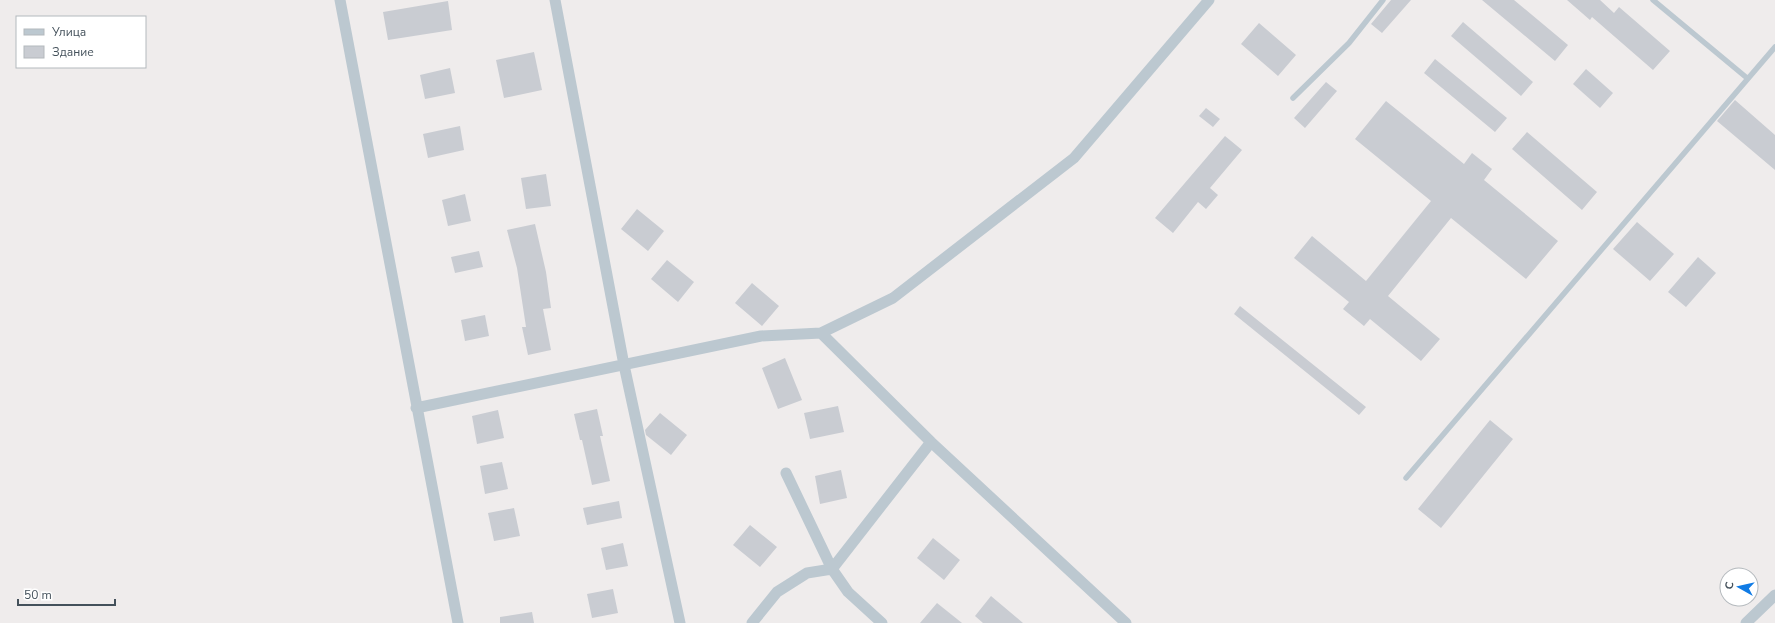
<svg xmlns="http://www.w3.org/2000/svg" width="1775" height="623" viewBox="0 0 1775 623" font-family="'Nunito Sans',sans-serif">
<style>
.building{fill:#c9ccd2}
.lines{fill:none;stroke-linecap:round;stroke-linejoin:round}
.lane{stroke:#bcc8d0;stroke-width:5.5}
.street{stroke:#bcc8d0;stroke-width:11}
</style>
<rect width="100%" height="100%" fill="#efecec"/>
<path class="building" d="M1391,0h20l-29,33 -11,-9z
M1482,0h32l54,45 -13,16z
M1567,0h33l14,13 5,-6 51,44 -17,19 -61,-53 -2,3z
M448,1l4,29 -64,10 -5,-28z
M1463,22l70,60 -12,14 -70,-60z
M1259,23l37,32 -18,21 -37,-32z
M534,52l8,38 -38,8 -8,-38z
M1435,59l72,59 -12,14 -71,-59z
M450,68l5,25 -30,6 -5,-24z
M1586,69l27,24 -13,15 -27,-24z
M1326,82l11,9 -32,37 -11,-10z
M1735,100l40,35v35l-58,-49z
M1386,101l78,63 8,-11 20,16 -8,11 74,61 -32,38 -75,-61 -63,78 52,43 -19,22 -51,-42 -6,7 -21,-17 6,-7 -55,-44 18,-22 54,45 65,-80 -76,-62z
M1206,108l14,11 -7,8 -14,-11z
M460,126l4,24 -36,8 -5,-24z
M1527,132l70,60 -15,18 -70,-61z
M1225,136l17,14 -32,38 8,7 -12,14 -8,-7 -25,31 -18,-15z
M546,174l5,32 -25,3 -5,-31z
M465,194l6,27 -23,5 -6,-26z
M637,209l27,22 -16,20 -27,-22z
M1637,222l37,32 -24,27 -37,-32z
M535,224l11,48 5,36 -8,1 8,41 -23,5 -6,-28h4l-9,-59 -10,-38z
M479,251l4,16 -28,6 -4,-16z
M1698,257l18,16 -30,34 -18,-15z
M667,260l27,22 -16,20 -27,-23z
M752,283l27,23 -17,20 -27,-23z
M1240,306l126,101 -7,8 -125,-101z
M485,315l4,21 -24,5 -4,-21z
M785,358l17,42 -24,9 -16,-41z
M838,406l6,26 -34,7 -6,-26z
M597,409l6,27h-3l10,45 -18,4 -10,-45h-2l-6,-26z
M498,410l6,28 -27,6 -5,-28z
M660,413l27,22 -16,20 -25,-20 -1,-5z
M1490,420l23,19 -72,89 -23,-19z
M502,462l6,27 -23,5 -5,-28z
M841,470l6,28 -27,6 -5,-28z
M619,501l3,17 -35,7 -4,-17z
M514,508l6,28 -26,5 -6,-28z
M750,525l27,22 -17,20 -27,-22z
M933,538l27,22 -16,20 -27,-22z
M623,543l5,23 -22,4 -5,-22z
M613,589l5,24 -26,5 -5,-24z
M991,596l32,27h-40l-8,-7z
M937,603l25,20h-42z
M532,612l2,11h-34v-6z"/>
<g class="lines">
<path class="lane" d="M1653,0l94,78
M1293,98l56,-55 34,-43
M1406,478l369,-431"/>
<path class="street" d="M340,0l118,623
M555,0l69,365 56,258
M821,333l110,109 195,181
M416,408l345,-72 60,-3 72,-35 181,-140 135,-158
M786,473l46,96 16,23 34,31
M752,623l25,-31 30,-19 25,-4 99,-127
M1746,623l29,-28"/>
</g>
<rect x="16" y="16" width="130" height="52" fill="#ffffff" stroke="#b4b9bd"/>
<rect x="24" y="29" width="20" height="6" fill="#bcc8d0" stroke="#b4b9bd"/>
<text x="52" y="36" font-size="12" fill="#44515b">Улица</text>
<rect x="24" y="46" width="20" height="12" fill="#c9ccd2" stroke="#b4b9bd"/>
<text x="52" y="56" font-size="12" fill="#44515b">Здание</text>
<g transform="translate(1739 587) rotate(278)"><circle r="19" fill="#ffffff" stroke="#b4b9bd"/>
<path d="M0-3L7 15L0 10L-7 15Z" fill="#107be5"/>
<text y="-6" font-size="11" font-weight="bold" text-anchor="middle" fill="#44515b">С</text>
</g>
<path d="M18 599v6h97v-6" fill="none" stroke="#44515b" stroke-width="2"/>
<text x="24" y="599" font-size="12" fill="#44515b" stroke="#ffffff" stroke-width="3" paint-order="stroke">50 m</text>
</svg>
